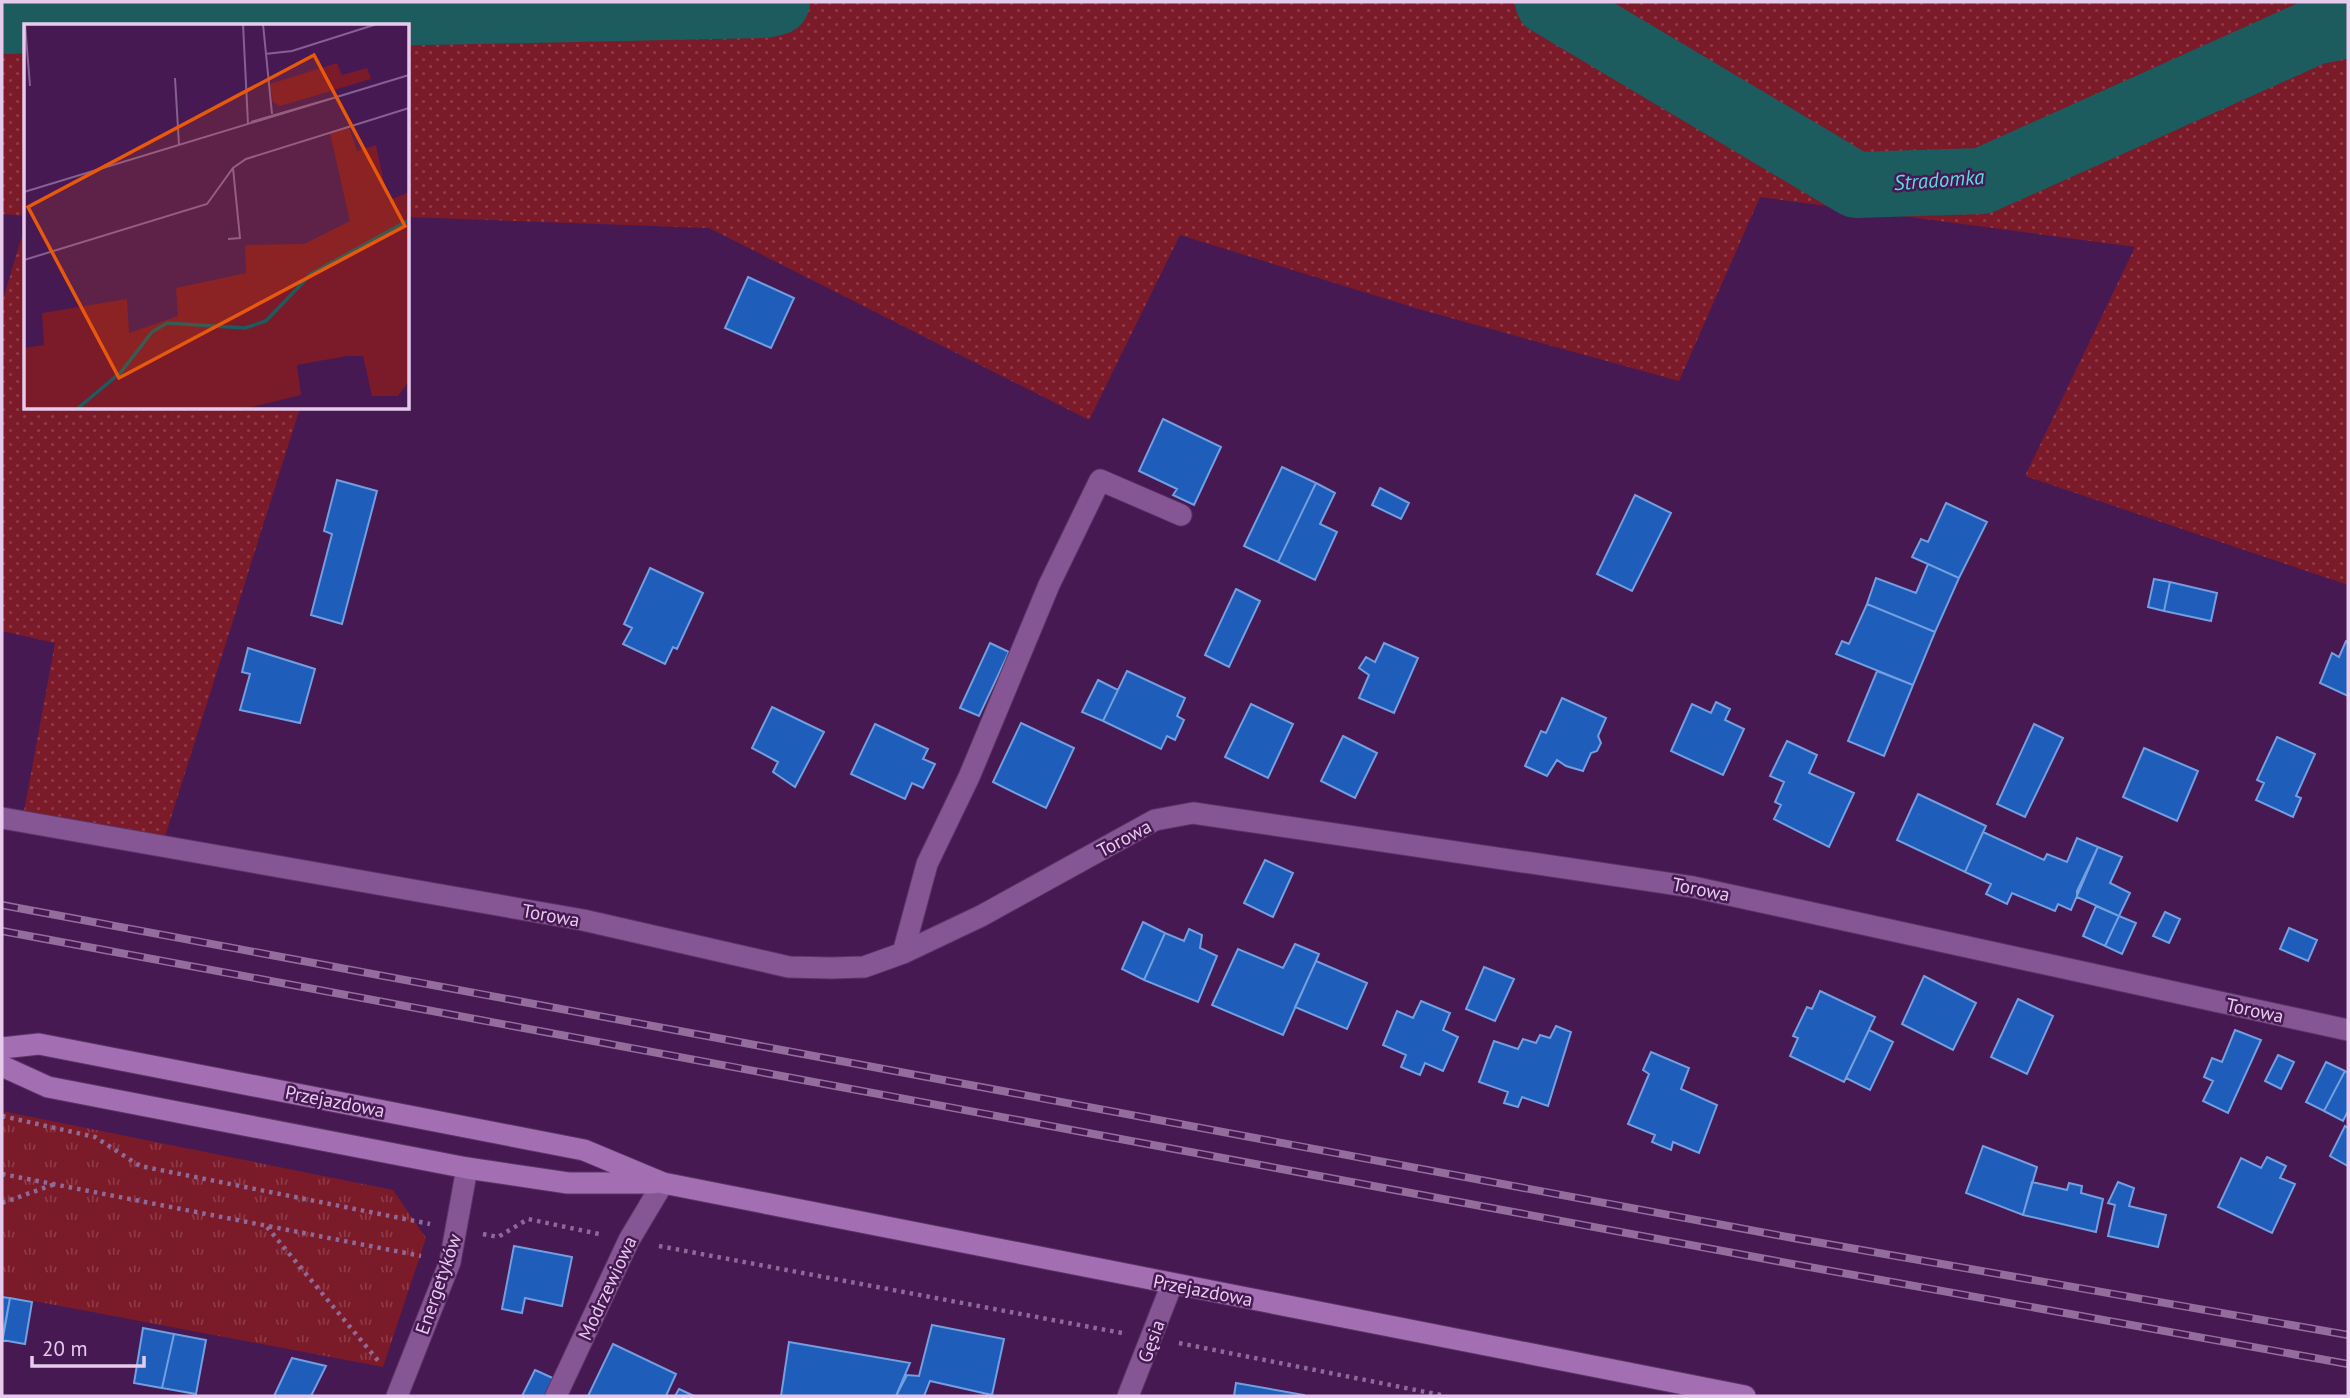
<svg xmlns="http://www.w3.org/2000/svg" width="2350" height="1398" viewBox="0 0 2350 1398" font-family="'PT Sans',sans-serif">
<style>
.grass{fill:url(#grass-dots)}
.park{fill:url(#park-tufts)}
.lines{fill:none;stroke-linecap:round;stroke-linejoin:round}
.river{stroke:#1c5c5e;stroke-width:66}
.building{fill:#1e5db9;stroke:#739ee0;stroke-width:2}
.minor-casing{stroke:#5c3566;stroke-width:23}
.major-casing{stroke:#5c3566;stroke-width:23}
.path{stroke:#8e6a99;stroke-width:4.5;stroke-dasharray:3.5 5;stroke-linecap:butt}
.minor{stroke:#865694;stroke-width:21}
.major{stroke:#a36fb2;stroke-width:21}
.rail-casing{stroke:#936e9d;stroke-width:8}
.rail{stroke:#461953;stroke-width:5;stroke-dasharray:16;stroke-linecap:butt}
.labels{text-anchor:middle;stroke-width:5;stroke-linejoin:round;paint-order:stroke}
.street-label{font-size:19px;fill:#e6cbed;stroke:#461953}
.water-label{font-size:21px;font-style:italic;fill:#59dbe0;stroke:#461953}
.inset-river{fill:none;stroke:#1c5c5e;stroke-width:3.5}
.inset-road{fill:none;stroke:#866091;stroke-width:2}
.view{fill:#e8590c;fill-opacity:0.15;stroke:#e8590c;stroke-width:3.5}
.inset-edge{fill:none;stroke:#e6cbed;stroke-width:3.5}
</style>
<defs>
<pattern id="grass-dots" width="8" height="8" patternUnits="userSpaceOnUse" patternTransform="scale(1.75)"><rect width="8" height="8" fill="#7b1a28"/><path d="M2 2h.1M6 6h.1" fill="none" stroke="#8e3a48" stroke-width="1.8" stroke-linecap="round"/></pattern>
<pattern id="park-tufts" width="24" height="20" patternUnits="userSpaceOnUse" patternTransform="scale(1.75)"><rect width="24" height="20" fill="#7b1a28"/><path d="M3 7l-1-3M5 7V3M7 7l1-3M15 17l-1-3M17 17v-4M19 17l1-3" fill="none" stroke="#8e3a48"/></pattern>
</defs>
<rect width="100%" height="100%" fill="#461953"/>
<path class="grass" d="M2,2h2346v583l-323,-109 110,-229 -375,-50 -81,184 -257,-71 -242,-75 -91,185 -380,-192 -301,-11v-191h-382v190l-24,-2z
M26,222v186h274l-138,438 -140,-24 33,-179 -53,-12v-328z"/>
<path class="park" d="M2,1111l391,79 33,48 -43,129 -381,-72z"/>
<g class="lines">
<path class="river" d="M1548,2l308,183 126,-4 332,-149 34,-7
M2,21l763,-16 12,-3"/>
</g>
<path class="building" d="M748,277l46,21 -23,50 -46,-20z
M1163,419l58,28 -27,58 -21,-10 4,-6 -38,-18z
M1282,467l34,16 -38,79 -34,-16z
M337,480l40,11 -35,133 -31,-9 21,-81 -8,-3z
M1316,483l19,10 -15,31 17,8 -22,48 -37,-18z
M1380,488l29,15 -8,16 -29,-14z
M1635,495l36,18 -39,78 -35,-17z
M1946,503l41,19 -28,56 -47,-21 9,-18 7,3z
M1928,564l31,14 -24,54 -68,-28 9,-26 40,15z
M650,568l53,25 -26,56 -4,-2 -8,17 -42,-20 9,-16 -8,-4z
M2154,579l16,3 -6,29 -16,-4z
M2170,582l47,11 -6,28 -47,-10z
M1236,589l24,12 -31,66 -24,-12z
M1867,604l68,28 -22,53 -77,-31 6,-13 7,3z
M2346,641l2,1v54l-28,-13 12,-30 7,4z
M990,643l19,9 -30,64 -19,-8z
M1384,643l34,15 -24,55 -35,-15 10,-23 -10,-7 7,-11 9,5z
M248,648l67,21 -15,54 -60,-13 10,-36 -8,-2z
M1127,671l58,27 -8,18 7,4 -9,20 -8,-4 -6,13 -58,-28z
M1877,671l36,14 -29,71 -36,-15z
M1098,680l20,10 -15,31 -21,-9z
M1562,698l44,20 -8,18 3,7 -4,8 -6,2 -8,18 -17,-5 -9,-6 -10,16 -22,-10 16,-35 5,2z
M1716,702l14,7 -5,11 19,9 -21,46 -52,-24 21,-47 19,9z
M1251,704l42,20 -25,54 -43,-21z
M772,707l52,25 -29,55 -22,-15 5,-10 -26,-14z
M1021,723l53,25 -28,60 -53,-26z
M875,724l53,25 -5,10 12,5 -12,24 -11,-5 -7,16 -54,-25z
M2034,724l29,14 -38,79 -28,-13z
M1343,736l34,17 -22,45 -34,-17z
M2277,737l38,17 -19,42 5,2 -8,19 -37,-17 8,-17 -7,-3z
M1787,741l30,14 -8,18 45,20 -25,54 -55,-28 7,-14 -6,-3 9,-20 -14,-6z
M2144,748l54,23 -21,50 -54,-24z
M1918,794l68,32 -21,46 -68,-32z
M1983,832l61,28 3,-6 20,8 10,-24 21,9 -27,63 -13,-6 -3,7 -43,-18 -5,11 -21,-10 5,-10 -26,-12z
M2098,847l24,10 -12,26 20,10 -11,23 -42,-19v-6z
M1265,860l28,13 -20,44 -29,-14z
M2096,906l23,10 -14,30 -22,-10z
M2165,912l15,7 -11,24 -16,-7z
M2119,916l17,7 -14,31 -17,-8z
M1143,922l22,11 -21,47 -22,-11z
M2289,928l28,12 -9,21 -28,-12z
M1189,929l13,6 -2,13 17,8 -19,46 -54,-22 21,-47 19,8z
M1295,944l24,10 -36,81 -71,-30 26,-56 45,19z
M1316,961l51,22 -20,46 -52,-22z
M1484,967l30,12 -19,42 -29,-12z
M1924,976l52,27 -23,47 -51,-26z
M1820,991l55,26 -31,65 -54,-26 8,-18 -5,-2 14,-29 5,2z
M2018,999l35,17 -26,58 -36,-17z
M1421,1001l29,12 -7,17 15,7 -15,34 -18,-8 -5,12 -19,-8 5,-12 -23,-10 14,-34 16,7z
M1556,1026l15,6 -23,74 -26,-9 -4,10 -14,-4 4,-11 -29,-10 15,-41 24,8 5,-10 13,4 4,-8 10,3z
M1869,1030l24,12 -23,48 -24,-12z
M2235,1030l26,10 -33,73 -25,-12 10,-20 -9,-4 8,-19 10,4z
M1651,1052l38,16 -8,21 36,16 -18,48 -26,-11 -2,8 -19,-8 3,-7 -27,-11 21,-50 -6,-4z
M2278,1055l16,7 -13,27 -16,-8z
M2326,1062l19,9 -21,40 -18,-9z
M2345,1071l3,2v38l-5,10 -19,-10z
M2345,1126l3,2v38l-18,-10z
M1983,1146l54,21 -14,48 -57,-22z
M2267,1157l19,9 -6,12 15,6 -23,49 -54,-26 23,-49 20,10z
M2032,1182l35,8 2,-7 13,3 -1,7 22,6 -7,33 -73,-17z
M2118,1182l16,6 -5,18 37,9 -8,32 -50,-11 7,-31 -7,-2z
M514,1246l58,11 -10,49 -37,-8 -3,15 -20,-4z
M2,1297l8,1 -8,45z
M10,1298l22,4 -7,42 -23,-4z
M932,1325l72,14 -12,56 -62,-14 -6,15h-28l11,-21 12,1z
M143,1328l31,6 -12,54 -28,-5z
M174,1334l32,6 -10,54 -34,-6z
M789,1342l121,21 -14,33h-115z
M613,1344l63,30 -10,22h-78z
M292,1358l34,8 -15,30h-37z
M535,1370l20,9 -8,17h-25z
M1236,1383l68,12v1h-70z
M679,1389l15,7h-19z"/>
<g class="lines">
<defs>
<path id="minor" d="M2,818l581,102 206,47 42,1 33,-1 39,-14 78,-37 174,-96 38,-7 500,74 655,143
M903,953l24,-89 42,-87 80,-192 51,-105 81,35
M397,1396l53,-134 17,-94
M556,1396l73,-156 34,-57
M1128,1396l44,-112"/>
<path id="major" d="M2,1048l37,-4 545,106 79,33 1082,213
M2,1066l46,21 419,81 101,15h85"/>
</defs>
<use href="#minor" class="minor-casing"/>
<use href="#major" class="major-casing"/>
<path class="path" d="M2,1116l93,21 45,29 290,58
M2,1174l419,82
M2,1203l53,-19
M267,1227l113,136
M483,1234l15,3 30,-18 71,15
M659,1246l463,87
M1179,1343l267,53"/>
<use href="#minor" class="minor"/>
<use href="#major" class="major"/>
<defs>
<path id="rail" d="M2,905l1791,333 555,97
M2,931l1796,334 550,99"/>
</defs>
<use href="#rail" class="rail-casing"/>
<use href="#rail" class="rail"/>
</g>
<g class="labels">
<g class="street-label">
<text transform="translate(1124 838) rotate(-28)" y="7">Torowa</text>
<text transform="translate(1701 889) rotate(11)" y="7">Torowa</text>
<text transform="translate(551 915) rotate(10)" y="7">Torowa</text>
<text transform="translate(2255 1010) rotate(12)" y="7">Torowa</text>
<text transform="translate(335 1101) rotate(11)" y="7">Przejazdowa</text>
<text transform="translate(438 1284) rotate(-71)" y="7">Energetyków</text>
<text transform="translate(607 1288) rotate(-65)" y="7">Modrzewiowa</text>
<text transform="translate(1203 1290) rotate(11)" y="7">Przejazdowa</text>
<text transform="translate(1151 1341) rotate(-70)" y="7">Gęsia</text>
</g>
<g class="water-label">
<text transform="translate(1939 180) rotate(-4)" y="7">Stradomka</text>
</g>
</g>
<g transform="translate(24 24)">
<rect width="385" height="385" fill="#461953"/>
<path d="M325,103l8,24 19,-6 12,56 21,-9v189l-11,15h-26l-9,-40h-16l-50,9 4,30 -57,14h-220v-61l20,-3 -2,-32 85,-14 2,34 49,-17 -2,-28 70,-15 -1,-28 59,-1 46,-23 -20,-88z" fill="#7b1a28"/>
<path d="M313,39l5,12 25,-7 4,11 -91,27 -7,-4 -3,-18z" fill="#7b1a28"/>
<path class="inset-river" d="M53,385l44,-37 31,-40 15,-9 78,5 21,-7 45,-47 98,-54"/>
<path class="inset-road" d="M1,0l5,62M219,0l5,100M239,0l9,90M241,30l27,-3 85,-27M151,54l4,67M227,98l89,-26M0,168l385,-117M204,215l12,-1 -7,-70M0,236l183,-56 26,-36 13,-9 163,-51"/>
<path class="view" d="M290,31l91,171 -286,152 -91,-171z"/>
<rect width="385" height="385" class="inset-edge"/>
</g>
<rect width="2350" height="1398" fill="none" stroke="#e6cbed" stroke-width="7"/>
<path d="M32 1356v10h112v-10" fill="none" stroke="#e6cbed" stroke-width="3.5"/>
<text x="42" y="1356" font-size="21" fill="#e6cbed" stroke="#461953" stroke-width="5" paint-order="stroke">20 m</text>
</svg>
